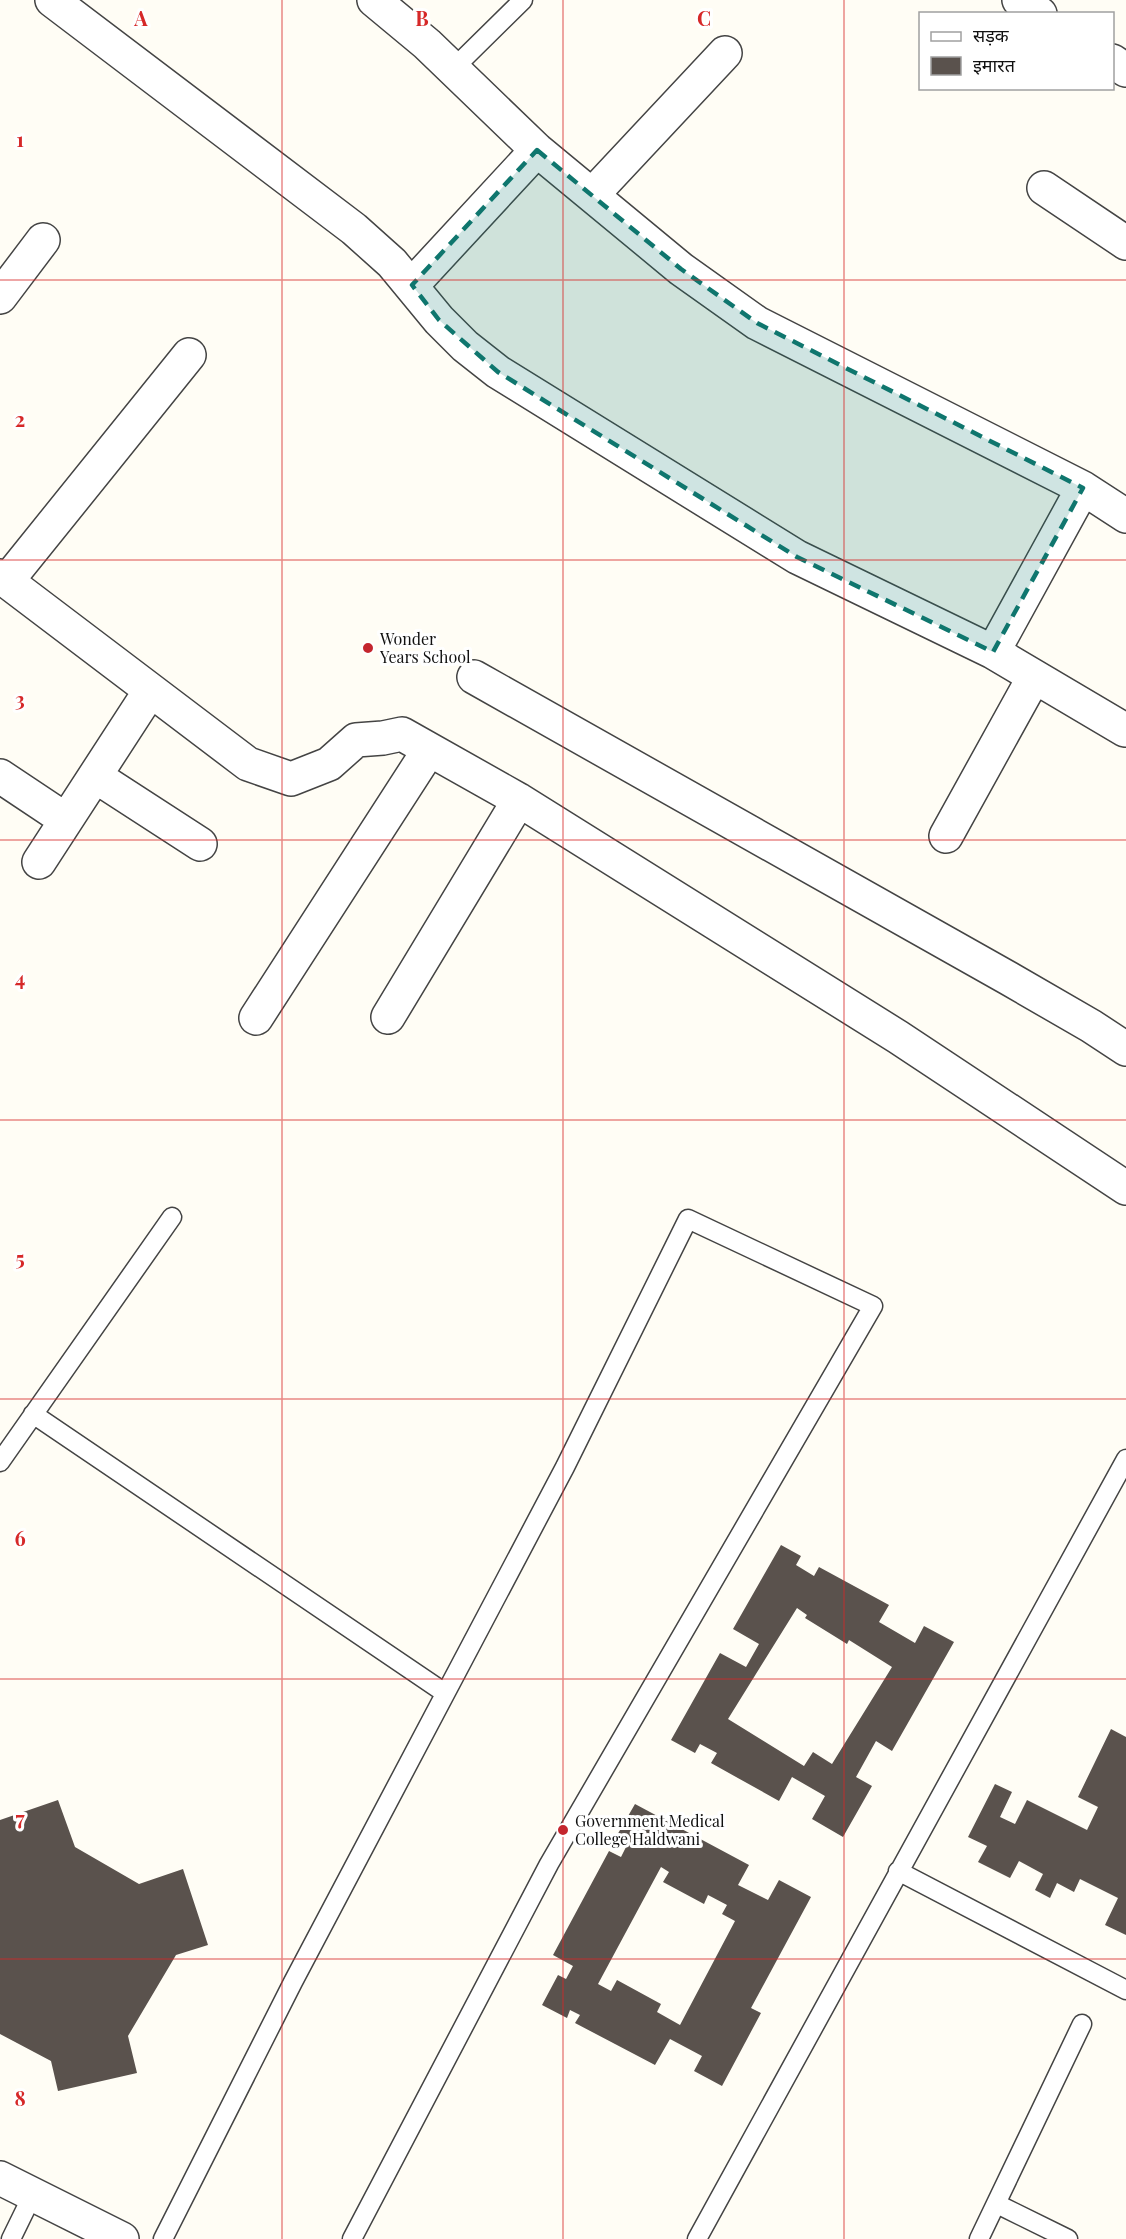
<svg xmlns="http://www.w3.org/2000/svg" width="1126" height="2239" viewBox="0 0 1126 2239" font-family="'Playfair Display','Noto Sans Devanagari',serif">
<style>
.building{fill:#5a524d;fill-rule:evenodd}
.lines{fill:none;stroke-linecap:round;stroke-linejoin:round}
.lane-casing{stroke:#444;stroke-width:21}
.street-casing{stroke:#444;stroke-width:36}
.lane{stroke:#fff;stroke-width:18}
.street{stroke:#fff;stroke-width:33}
.marked{fill:#0f766e;fill-opacity:0.2;stroke:#0f766e;stroke-width:4.5;stroke-dasharray:12 8;stroke-linejoin:round}
.grid{fill:none;stroke:#d62828;stroke-width:1.5;stroke-opacity:0.55}
.poi-dot{fill:#c4262e;stroke:#fff;stroke-width:2}
.labels{text-anchor:middle;stroke-width:6;stroke-linejoin:round;paint-order:stroke}
.poi-label{font-size:16px;fill:#111;stroke:#fff;text-anchor:start}
.grid-label{font-size:20px;text-anchor:middle;font-weight:bold;fill:#d62828;stroke:#fff;stroke-width:6;stroke-linejoin:round;paint-order:stroke}
</style>
<rect width="100%" height="100%" fill="#fffdf5"/>
<path class="building" d="M781,1545l20,11 -5,9 18,11 5,-9 70,38 -10,17 36,21 9,-17 30,16 -62,109 -16,-10 -20,36 16,9 -29,51 -31,-18 13,-23 -33,-19 -13,24 -68,-38 6,-10 -17,-9 -5,9 -24,-13 49,-87 26,14 13,-23 -26,-15zM797,1608l10,7 -2,3 42,26 2,-4 43,27 -60,97 -19,-12 -9,14 -76,-47z
M1111,1729l15,8v198l-21,-10 13,-27 -38,-19 -6,13 -17,-9 -7,15 -15,-8 8,-16 -24,-13 -9,17 -32,-16 9,-16 -19,-9 27,-53 17,8 -12,25 15,7 12,-24 60,30 11,-23 -20,-10z
M58,1800l17,47 64,37 44,-15 25,76 -32,10 -48,81 9,37 -79,18 -7,-30 -51,-27v-214z
M635,1804l114,61 -11,20 30,15 11,-20 32,17 -60,111 10,5 -39,73 -28,-15 8,-15 -32,-17 -15,26 -80,-42 5,-8 -10,-5 -3,8 -25,-13 16,-30 8,4 7,-13 -20,-11 56,-104 12,6 7,-14 -12,-6zM661,1867l8,5 -6,10 41,22 4,-9 19,10 -5,9 13,7 -55,104 -23,-13 4,-8 -44,-24 -6,11 -13,-7z"/>
<g class="lines">
<defs>
<path id="lane" d="M453,69l70,-69
M33,1414l412,279
M0,1462l172,-245
M898,1871l228,119
M997,2204l71,35
M11,2239l21,-43
M163,2239l130,-257 272,-515 123,-248 185,87 -324,558 -197,375
M697,2239l429,-780
M979,2239l103,-215"/>
<path id="street" d="M52,0l302,229 38,34 47,57 26,26 33,26 299,185 196,95 132,78
M374,0l53,44 110,106 144,119 76,54 326,165 43,28
M1019,0l21,14
M1112,61l14,9
M1044,188l82,55
M593,194l132,-141
M412,285l125,-135
M0,297l43,-57
M0,576l248,188 43,15 38,-15 27,-24 27,-2 19,-4 117,66 379,237 228,151
M7,581l182,-226
M993,652l90,-164
M474,677l534,301 83,48 35,23
M0,776l66,44
M95,776l105,68
M946,836l88,-159
M39,862l111,-171
M388,1017l131,-217
M256,1018l173,-268
M0,2178l122,61"/>
</defs>
<use href="#lane" class="lane-casing"/>
<use href="#street" class="street-casing"/>
<use href="#lane" class="lane"/>
<use href="#street" class="street"/>
</g>
<path class="marked" d="M537,150l144,119 76,54 326,165 -90,164 -196,-95 -299,-185 -59,-52 -27,-35z"/>
<path class="grid" d="M282,0v2239M563,0v2239M844,0v2239M0,280h1126M0,560h1126M0,840h1126M0,1120h1126M0,1399h1126M0,1679h1126M0,1959h1126"/>
<g class="poi-dot">
<circle cx="368" cy="648" r="6"/>
<circle cx="563" cy="1830" r="6"/>
</g>
<g class="labels">
<g class="poi-label">
<text x="380" y="645">Wonder<tspan x="380" dy="18">Years School</tspan></text>
<text x="575" y="1827">Government Medical<tspan x="575" dy="18">College Haldwani</tspan></text>
</g>
</g>
<g class="grid-label">
<text x="141" y="26">A</text>
<text x="422" y="26">B</text>
<text x="704" y="26">C</text>
<text x="20" y="147">1</text>
<text x="20" y="427">2</text>
<text x="20" y="707">3</text>
<text x="20" y="986">4</text>
<text x="20" y="1266">5</text>
<text x="20" y="1546">6</text>
<text x="20" y="1826">7</text>
<text x="20" y="2106">8</text>
</g>
<rect x="919" y="12" width="195" height="78" fill="#ffffff" stroke="#a0a0a0" stroke-width="1.5"/>
<rect x="931" y="32" width="30" height="9" fill="#ffffff" stroke="#a0a0a0" stroke-width="1.5"/>
<text x="973" y="42" font-size="18" fill="#111111">सड़क</text>
<rect x="931" y="57" width="30" height="18" fill="#5a524d" stroke="#a0a0a0" stroke-width="1.5"/>
<text x="973" y="72" font-size="18" fill="#111111">इमारत</text>
</svg>
